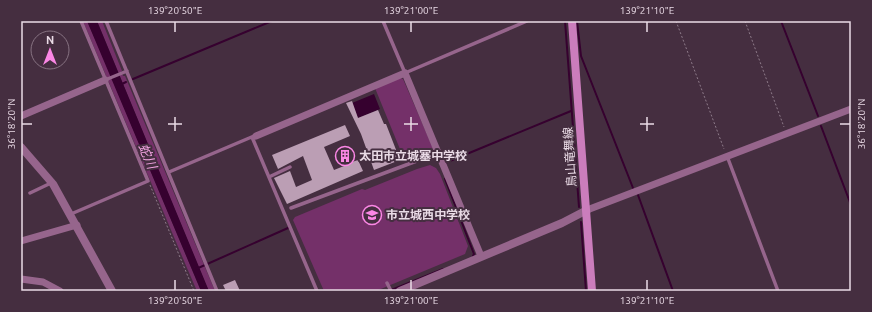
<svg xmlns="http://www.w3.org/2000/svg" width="872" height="312" viewBox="0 0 872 312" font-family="Ubuntu,'Noto Sans JP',sans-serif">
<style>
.green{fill:#743069}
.water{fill:#36012f}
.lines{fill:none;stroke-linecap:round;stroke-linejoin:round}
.stream{stroke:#36012f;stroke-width:2}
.building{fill:#bb9eb4}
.path{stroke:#8e7b8a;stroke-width:1;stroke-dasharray:2 2;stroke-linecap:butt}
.service{stroke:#96658c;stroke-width:3.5}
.minor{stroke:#96658c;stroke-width:7}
.tertiary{stroke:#96658c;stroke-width:8}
.secondary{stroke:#cb7dbc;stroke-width:8}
.ticks{fill:none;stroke:#eadbe6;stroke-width:1.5}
.labels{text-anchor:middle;stroke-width:4;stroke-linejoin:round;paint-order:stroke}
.poi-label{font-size:12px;font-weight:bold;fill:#eadbe6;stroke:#452e40;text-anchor:start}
.street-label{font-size:12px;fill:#eadbe6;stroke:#452e40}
.water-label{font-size:13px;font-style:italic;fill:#f7a6e6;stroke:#452e40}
.neatline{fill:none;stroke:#eadbe6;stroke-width:1.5}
.ticks-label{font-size:10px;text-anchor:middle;fill:#eadbe6}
</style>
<rect width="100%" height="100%" fill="#452e40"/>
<path class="green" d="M83,21h4l13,29 101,241h-4l-10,-23z
M97,21h5l20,50h-1l2,5h2l90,215h-6l-3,-6z
M400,78l3,1 30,69 -29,11 -29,-71z
M430,165l6,3 4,6 28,72 -3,8 -89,37h-52l-31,-71 2,-3 67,-28 3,1 52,-21z"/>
<path class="water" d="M87,21h10l112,270h-8z
M374,94l6,15 -22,9 -6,-15z"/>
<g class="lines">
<path class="stream" d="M565,21l14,186
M577,21l4,35 52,132
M781,21l37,95
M133,79l139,-58
M120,85l6,-3
M821,126l30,79
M445,163l126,-52
M445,179l29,75 -1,2
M638,195l35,96
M581,222l5,69
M196,269l92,-41
M389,291l54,-22"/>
</g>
<path class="building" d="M352,101l6,17 20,-8 6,14h2l14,36 -26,10 -13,-36 -15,-31z
M345,125l5,11 -26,11 10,23 10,-4 -6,-14 9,-4 5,14 6,-2 5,11 -76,33 -13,-26 16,-7 6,16 16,-7 -9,-24 -25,13 -6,-14z
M235,280l5,11h-14l-3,-6z"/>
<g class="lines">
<path class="path" d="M676,21l48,128
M745,21l39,106
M150,185l44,106"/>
<path class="service" d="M106,21l111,270
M383,21l22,52 122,-52
M105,80l22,-9
M252,137l65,154
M727,156l51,135
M169,172l85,-36
M269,177l21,-10
M30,193l21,-10
M291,208l147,-55
M71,214l77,-33 -67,-160
M387,283l4,8"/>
<path class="minor" d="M21,116l84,-36
M256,136l149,-63 76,183
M587,210l264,-101
M21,241l56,-16
M21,279l22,3 17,9"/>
<path class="tertiary" d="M21,147l32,37 59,107
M400,291l162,-68 25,-13"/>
<path class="secondary" d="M572,21l20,270"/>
</g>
<path class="ticks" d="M175,22v10M411,22v10M647,22v10M175,117v14M411,117v14M647,117v14M22,124h10M168,124h14M404,124h14M640,124h14M840,124h10M175,280v10M411,280v10M647,280v10"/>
<defs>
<symbol id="building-ring" viewBox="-11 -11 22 22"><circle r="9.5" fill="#452e40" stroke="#fb87e5" stroke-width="1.5"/><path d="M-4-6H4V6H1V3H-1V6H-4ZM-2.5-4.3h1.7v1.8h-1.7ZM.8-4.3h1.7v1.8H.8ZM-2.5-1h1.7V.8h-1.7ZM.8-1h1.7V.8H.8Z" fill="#fb87e5"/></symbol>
<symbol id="school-ring" viewBox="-11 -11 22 22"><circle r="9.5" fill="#452e40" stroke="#fb87e5" stroke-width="1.5"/><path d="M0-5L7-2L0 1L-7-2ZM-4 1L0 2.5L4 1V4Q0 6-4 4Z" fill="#fb87e5"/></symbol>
</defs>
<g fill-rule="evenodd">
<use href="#building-ring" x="334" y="145" width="22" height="22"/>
<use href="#school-ring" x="361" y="204" width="22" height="22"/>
</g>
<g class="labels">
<g class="poi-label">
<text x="359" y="160">太田市立城塞中学校</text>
<text x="386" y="219">市立城西中学校</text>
</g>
<g class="street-label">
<text transform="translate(570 157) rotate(-94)" y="4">鳥山竜舞線</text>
</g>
<g class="water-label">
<text transform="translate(148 156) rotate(67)" y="5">蛇川</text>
</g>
</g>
<rect width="872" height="312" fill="none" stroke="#452e40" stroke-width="44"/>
<g transform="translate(50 50)"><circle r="19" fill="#452e40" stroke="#877382"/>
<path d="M0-3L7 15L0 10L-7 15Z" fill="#fb87e5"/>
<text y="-6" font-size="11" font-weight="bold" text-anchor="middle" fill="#eadbe6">N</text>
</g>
<rect x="22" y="22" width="828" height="268" class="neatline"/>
<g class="ticks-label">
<text x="175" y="14">139°20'50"E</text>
<text x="411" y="14">139°21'00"E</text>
<text x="647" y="14">139°21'10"E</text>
<text transform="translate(11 124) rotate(-90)" y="4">36°18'20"N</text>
<text transform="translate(861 124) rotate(-90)" y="4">36°18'20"N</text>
<text x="175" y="304">139°20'50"E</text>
<text x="411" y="304">139°21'00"E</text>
<text x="647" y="304">139°21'10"E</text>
</g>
</svg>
